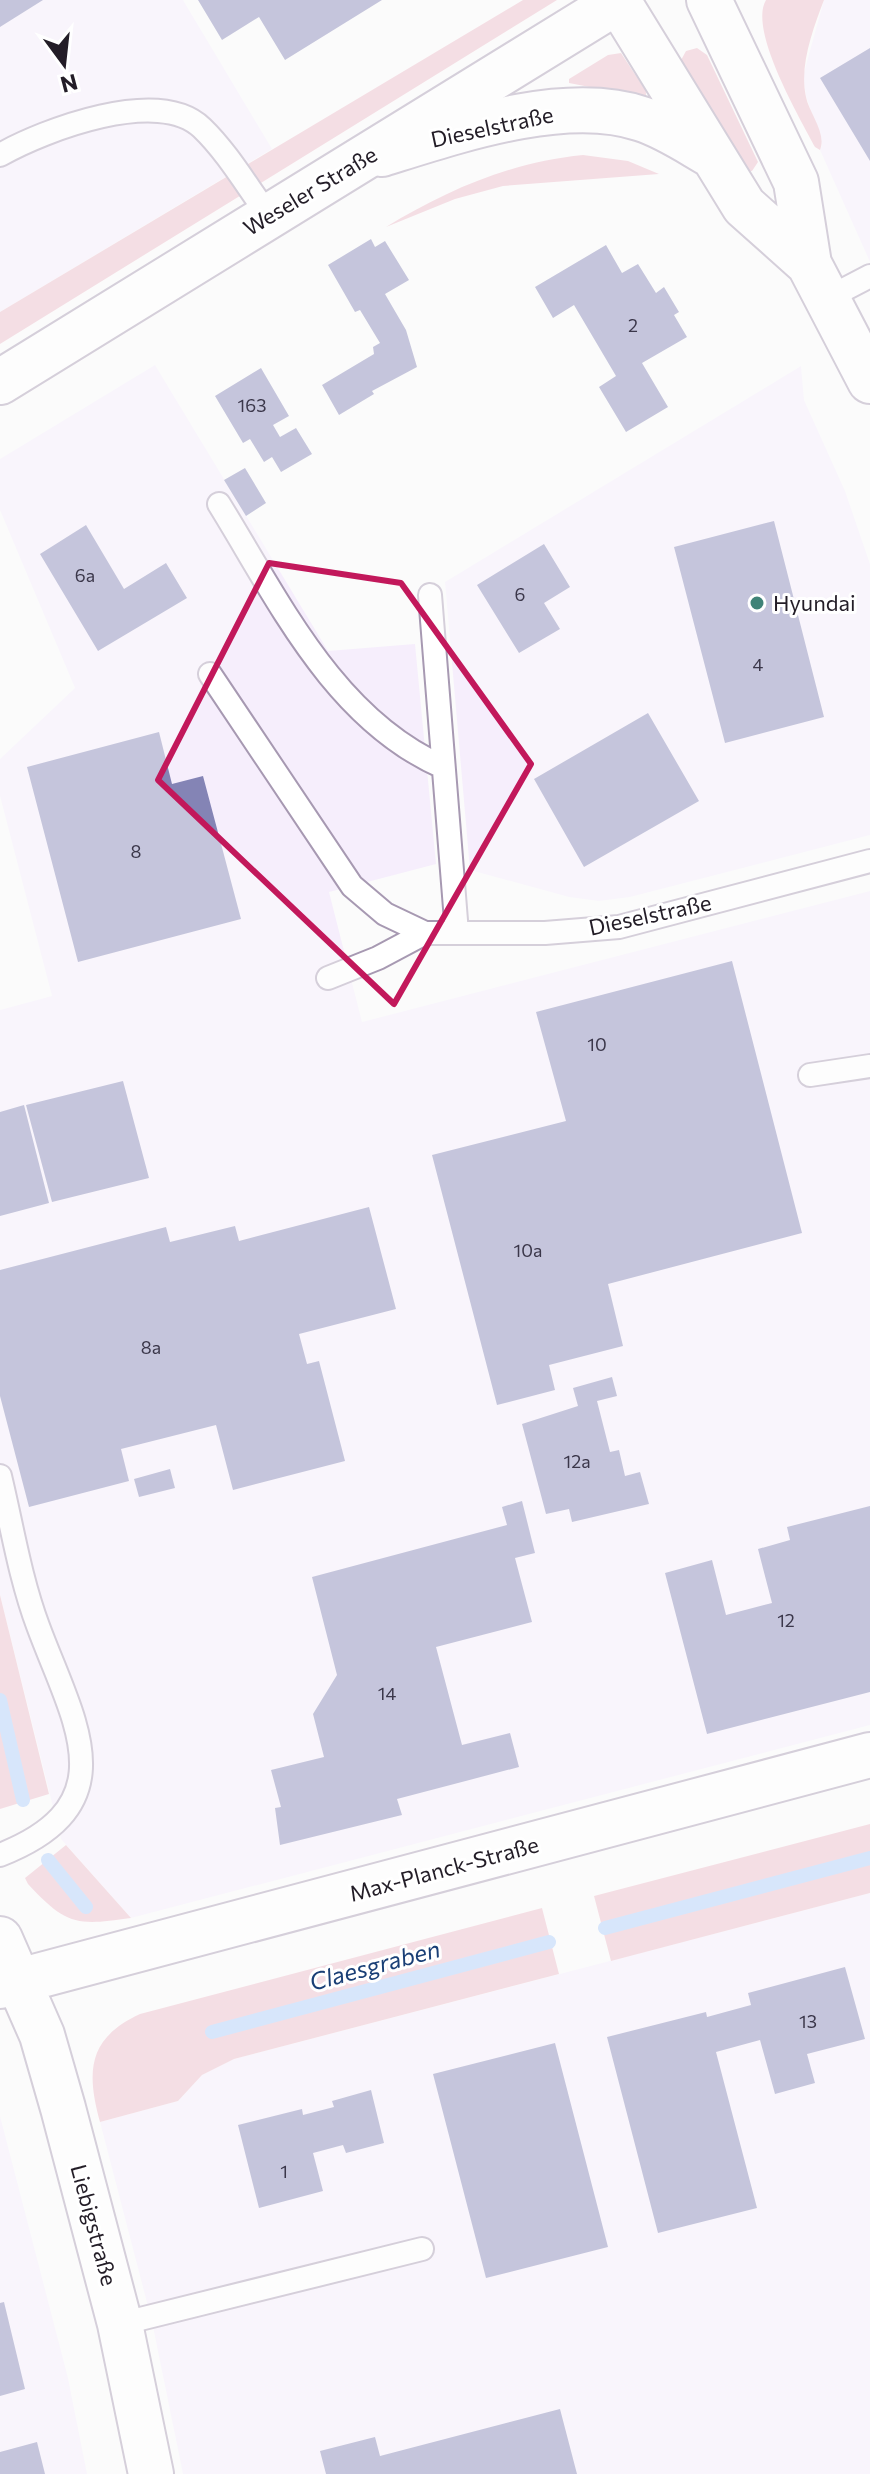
<svg xmlns="http://www.w3.org/2000/svg" width="870" height="2474" viewBox="0 0 870 2474" font-family="Commissioner,sans-serif">
<style>
.built{fill:#f6eefc}
.green{fill:#ecbbc8}
.lines{fill:none;stroke-linecap:round;stroke-linejoin:round}
.stream{stroke:#acccfa;stroke-width:14}
.building{fill:#8484b5}
.service-casing{stroke:#a799b2;stroke-width:26}
.minor-casing{stroke:#a799b2;stroke-width:48}
.primary-casing{stroke:#a799b2;stroke-width:48}
.service{stroke:#fff;stroke-width:22}
.minor{stroke:#fff;stroke-width:44}
.primary{stroke:#fff;stroke-width:44}
.marked{fill:none;stroke:#c2185b;stroke-width:6;stroke-linejoin:round}
.poi-dot{fill:#3f8377;stroke:#fff;stroke-width:3}
.labels{text-anchor:middle;stroke-width:6;stroke-linejoin:round;paint-order:stroke}
.number-label{font-size:18px;fill:#3b374a}
.street-label{font-size:22px;fill:#231d27;stroke:#fff}
.poi-label{font-size:22px;fill:#231d27;stroke:#fff;text-anchor:start}
.water-label{font-size:24px;font-style:italic;fill:#1a3f76;stroke:#fff}
</style>
<rect width="100%" height="100%" fill="#fbfbfb"/>
<path class="built" d="M0,0h183l89,149 -272,163z
M824,0h46v262l-50,-112 2,-5 -16,-49 -3,-20z
M155,365l173,286 87,-7 21,220 -107,28 33,130 508,-131v834l-739,193 -70,-79 -61,-244v-585l52,-14 -52,-200v-37l75,-71 -75,-178v-51z
M801,366l3,34 41,91 25,73v271l-240,62 -31,4 -30,-4 -99,-27 -25,-288z
M870,1893v581h-687l-31,-152 -52,-200 78,-21 24,-26 32,-16z
M0,2116l68,262 19,96h-87z"/>
<path class="green" d="M523,0h34l-557,344v-32z
M766,0h58c-11,29 -25,66 -18,97 3,16 21,36 14,53l-5,-3c-15,-29 -67,-117 -49,-147z
M697,48l10,7 51,107 -6,9 -6,1 -66,-110 6,-11z
M621,53l25,38v7l-77,-15v-4l39,-24z
M583,155l45,6 31,13 -156,12 -48,13 -69,28c61,-37 125,-65 197,-72z
M0,1595l49,199 -49,15z
M870,1824v69l-259,68 -17,-65z
M66,1845l65,73c-55,8 -65,7 -103,-34l-3,-6z
M542,1908l17,66 -325,85 -32,16 -24,26 -78,21c-14,-51 -12,-84 40,-108z"/>
<g class="lines">
<path class="stream" d="M0,1700l23,100
M48,1860l38,47
M605,1928l265,-70
M212,2032l337,-90"/>
</g>
<path class="building" d="M0,0h43l-43,27z
M198,0h184l-97,60 -26,-43 -37,23z
M870,48v113l-50,-83z
M371,239l4,8 10,-6 24,39 -24,14 21,36 11,37 -45,24 2,3 -35,21 -17,-30 52,-31 -1,-7 7,-4 -20,-33 -5,2 -27,-47z
M606,245l16,28 16,-9 18,29 8,-6 15,25 -5,3 13,22 -45,26 26,44 -42,25 -27,-45 17,-11 -42,-71 -21,13 -18,-31z
M261,368l28,48 -16,9 7,12 16,-9 16,26 -31,18 -9,-15 -8,5 -14,-23 -7,4 -28,-47z
M245,468l21,35 -20,13 -22,-36z
M774,521l50,196 -99,26 -51,-196z
M86,525l38,64 42,-26 21,35 -89,53 -58,-97z
M544,544l26,43 -26,16 16,26 -41,24 -42,-68z
M648,713l51,88 -115,66 -50,-88z
M159,732l13,52 31,-8 38,143 -163,43 -51,-195z
M732,961l70,272 -194,51 15,62 -74,19 6,25 -58,15 -65,-250 134,-34 -30,-109z
M123,1081l26,97 -97,24 -26,-97z
M24,1105l25,98 -49,13v-104z
M369,1207l27,102 -97,25 8,30 12,-3 26,100 -112,29 -17,-65 -95,24 8,32 -100,26 -29,-111v-126l166,-43 4,15 65,-16 4,15z
M612,1377l5,19 -20,5 13,51 9,-2 6,26 15,-4 9,32 -77,18 -3,-13 -23,5 -24,-90 56,-18 -5,-18z
M170,1469l5,19 -36,9 -5,-18z
M522,1501l13,52 -20,5 17,64 -96,25 26,98 48,-12 9,34 -122,32 5,16 -122,30 -5,-37 6,-1 -10,-37 53,-13 -11,-43 24,-39 -25,-98 195,-52 -5,-18z
M870,1506v186l-163,42 -42,-161 47,-13 14,55 46,-12 -14,-54 32,-9 -3,-13z
M845,1967l20,72 -58,15 8,29 -40,11 -15,-54 -44,12 41,156 -99,25 -51,-196 99,-25 1,5 44,-12 -3,-12z
M555,2043l53,204 -122,31 -53,-204z
M371,2090l13,53 -38,10 -3,-8 -30,8 10,38 -64,17 -21,-83 64,-16 1,6 31,-8 -2,-6z
M4,2302l21,87 -25,7v-93z
M560,2409l17,65h-251l-6,-23 55,-14 5,19z
M37,2442l8,32h-45v-22z"/>
<g class="lines">
<defs>
<path id="service" d="M0,155c44,-25 159,-69 202,-27 26,25 46,60 67,88
M826,299l44,-23
M219,504c60,97 115,215 224,263
M430,595l27,338
M210,674l142,212 33,28 40,19h120l74,-6 251,-66
M328,978l50,-20 47,-25
M810,1075l60,-9
M0,1476c12,50 20,102 38,150 35,95 92,178 -38,229
M120,2324l302,-75"/>
<path id="minor" d="M709,0l87,182 13,82 61,117
M618,1l126,205 65,58
M382,154c74,-23 184,-61 260,-35 25,8 48,24 71,37
M0,1939l42,96 21,73 57,216 31,150
M0,1986l870,-231"/>
<path id="primary" d="M0,382l620,-382"/>
</defs>
<use href="#service" class="service-casing"/>
<use href="#minor" class="minor-casing"/>
<use href="#primary" class="primary-casing"/>
<use href="#service" class="service"/>
<use href="#minor" class="minor"/>
<use href="#primary" class="primary"/>
</g>
<path d="M0 0H870V2474H0ZM269,563l132,20 130,181 -137,240 -236,-224z" fill="#fbfbfb" fill-opacity=".55" fill-rule="evenodd"/>
<path class="marked" d="M269,563l132,20 130,181 -137,240 -236,-224z"/>
<circle class="poi-dot" cx="757" cy="603" r="8"/>
<g class="labels">
<g class="number-label">
<text x="633" y="332">2</text>
<text x="252" y="412">163</text>
<text x="85" y="582">6a</text>
<text x="520" y="601">6</text>
<text x="758" y="671">4</text>
<text x="136" y="858">8</text>
<text x="597" y="1051">10</text>
<text x="528" y="1257">10a</text>
<text x="151" y="1354">8a</text>
<text x="577" y="1468">12a</text>
<text x="786" y="1627">12</text>
<text x="387" y="1700">14</text>
<text x="808" y="2028">13</text>
<text x="284" y="2178">1</text>
</g>
<g class="street-label">
<text transform="translate(492 127) rotate(-12)" y="8">Dieselstraße</text>
<text transform="translate(310 191) rotate(-31)" y="8">Weseler Straße</text>
<text transform="translate(650 915) rotate(-12)" y="8">Dieselstraße</text>
<text transform="translate(444 1869) rotate(-15)" y="8">Max-Planck-Straße</text>
<text transform="translate(94 2225) rotate(75)" y="8">Liebigstraße</text>
</g>
<g class="poi-label">
<text x="773" y="611">Hyundai</text>
</g>
<g class="water-label">
<text transform="translate(375 1966) rotate(-15)" y="8">Claesgraben</text>
</g>
</g>
<g transform="translate(64 64) rotate(165)" stroke="#ffffff" stroke-width="6" paint-order="stroke">
<path d="M0-6L14 30L0 20L-14 30Z" fill="#231d27"/>
<text y="-12" font-size="22" font-weight="bold" text-anchor="middle" fill="#231d27">N</text>
</g>
</svg>
